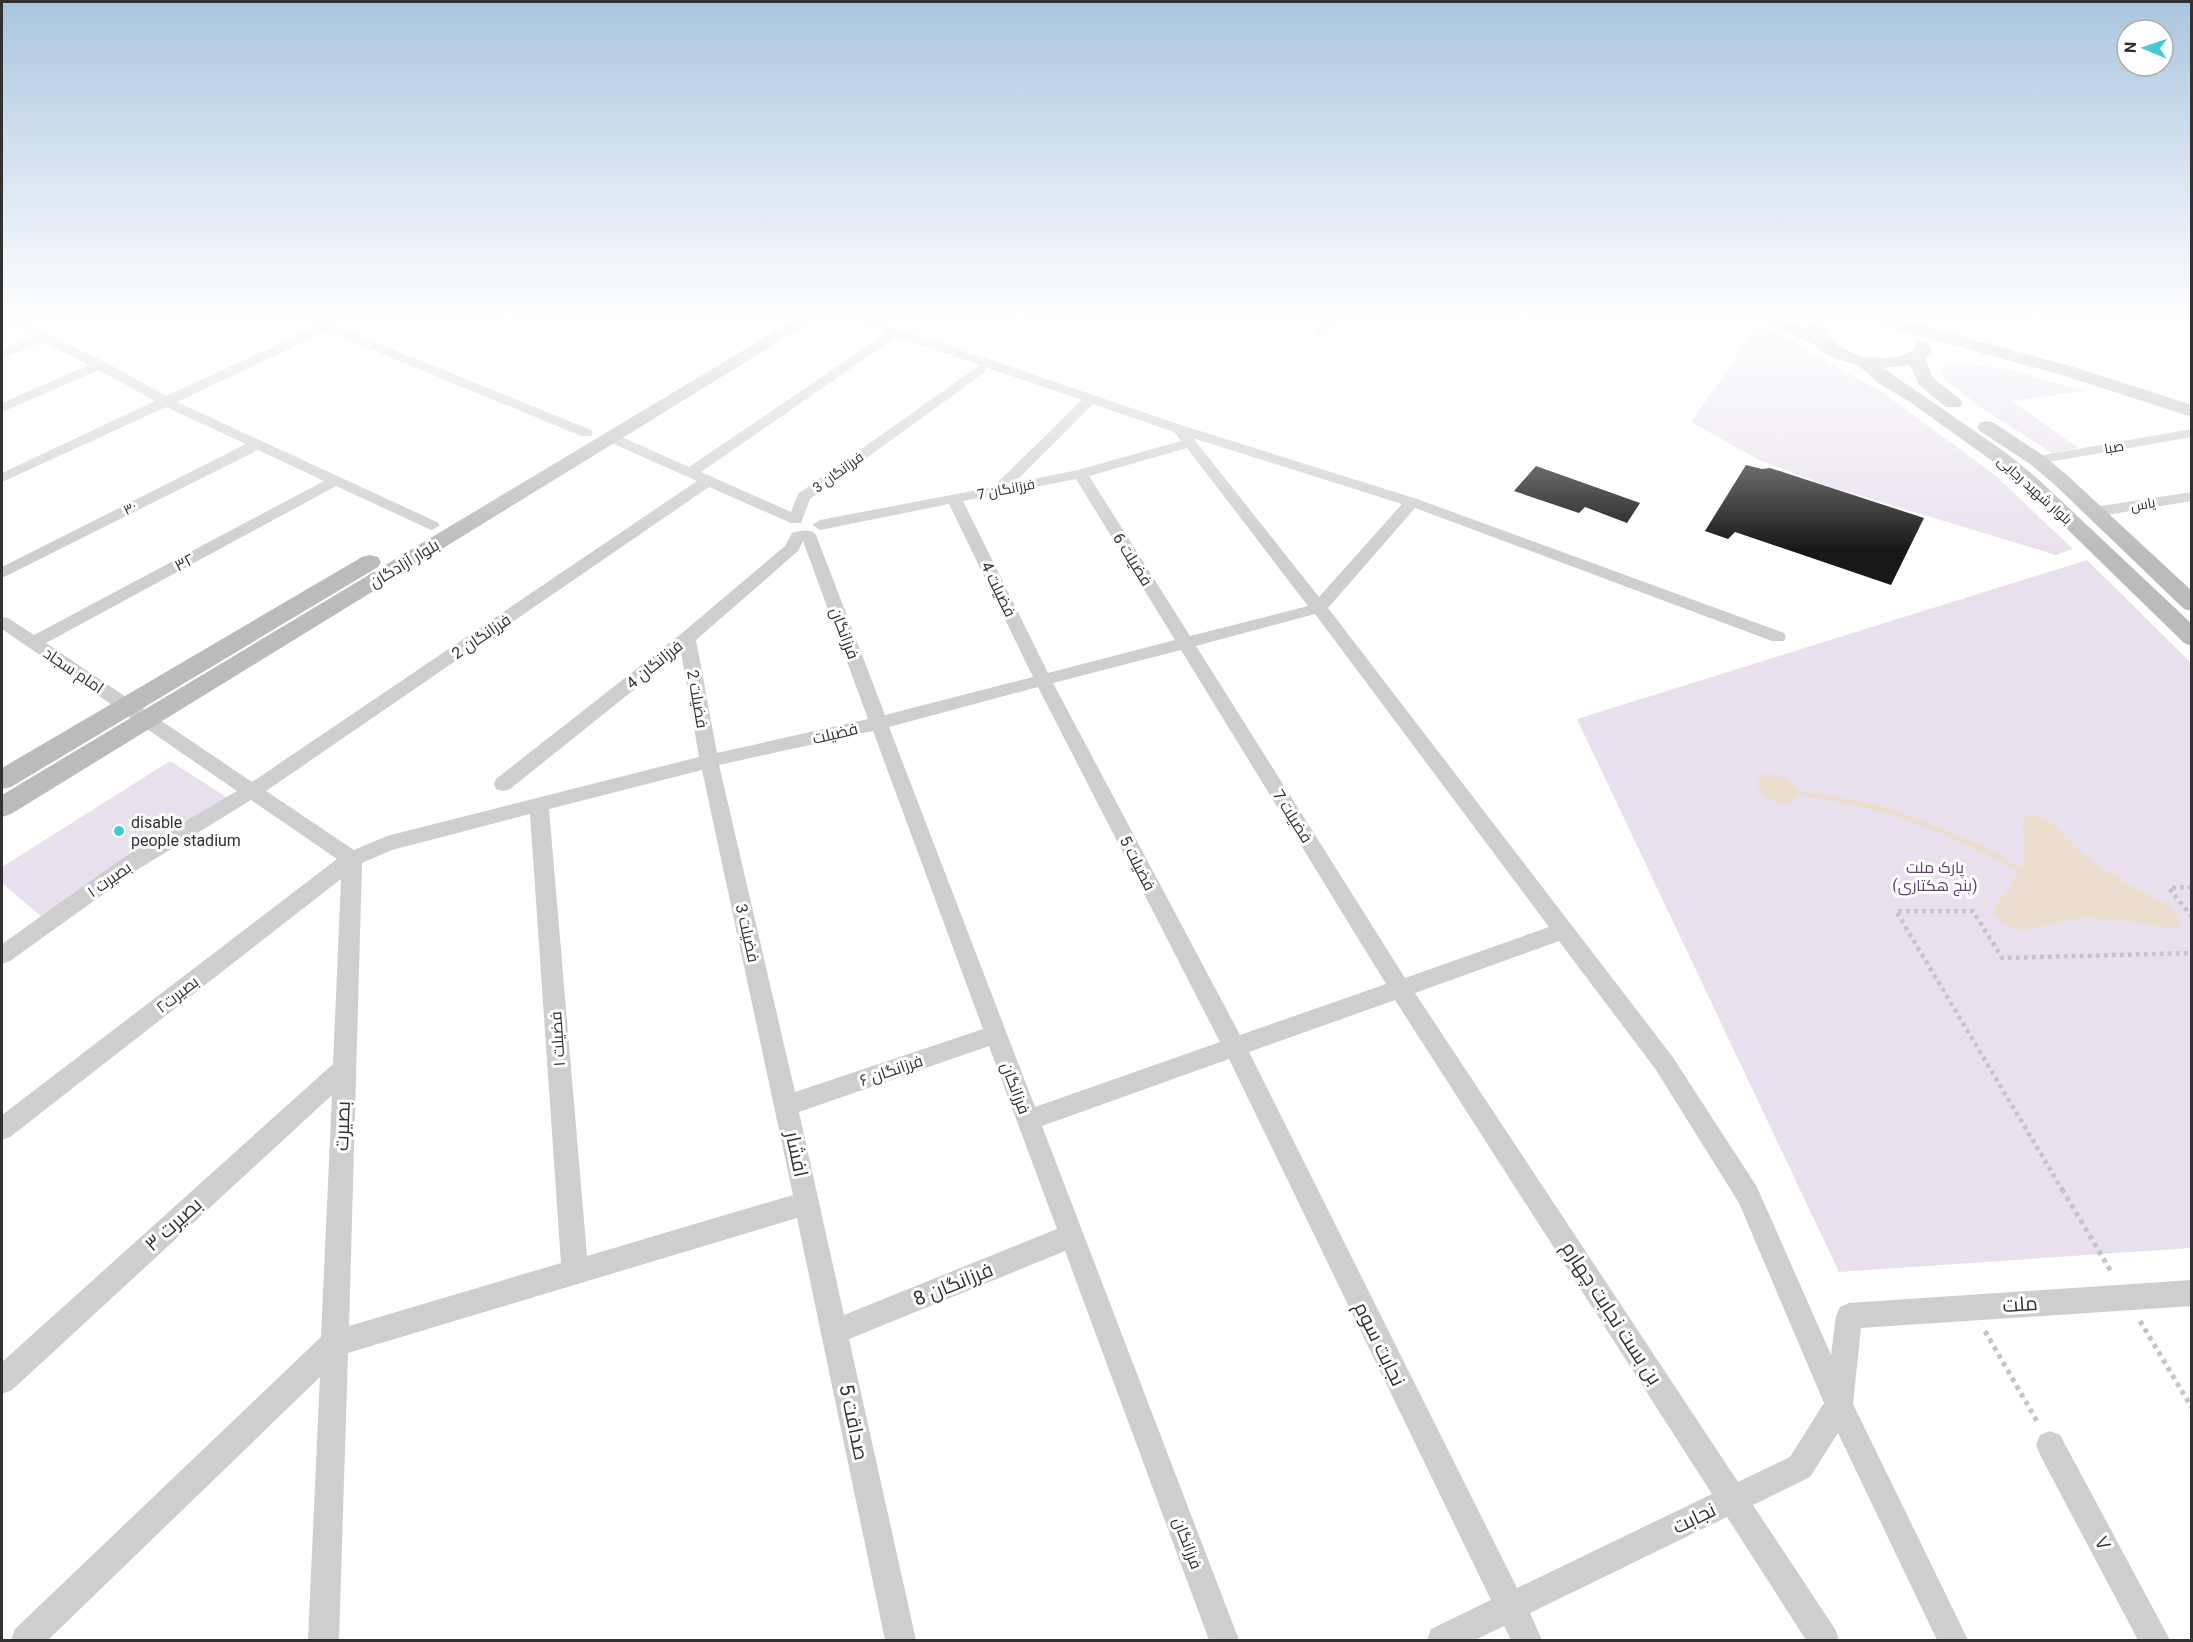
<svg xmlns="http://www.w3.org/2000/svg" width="2193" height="1642" viewBox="0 0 2193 1642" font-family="Roboto,Cairo,sans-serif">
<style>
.green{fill:#e8e1ed}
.water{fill:#ebdecf}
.building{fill:#181818}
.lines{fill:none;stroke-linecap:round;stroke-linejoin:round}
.path-far1{stroke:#c5c5c5;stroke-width:4.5;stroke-dasharray:4 4;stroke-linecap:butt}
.path{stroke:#c5c5c5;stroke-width:5;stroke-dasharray:4.5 4.5;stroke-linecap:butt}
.street{fill:#cecece;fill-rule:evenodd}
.secondary{fill:#bbb;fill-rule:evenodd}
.poi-dot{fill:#43cad9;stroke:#fff;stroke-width:2}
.labels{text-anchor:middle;stroke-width:6;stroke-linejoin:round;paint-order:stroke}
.far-street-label{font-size:14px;fill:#313131;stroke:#fff}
.street-label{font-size:16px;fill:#313131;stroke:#fff}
.poi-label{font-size:16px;fill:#313131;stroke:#fff;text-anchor:start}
.park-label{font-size:16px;fill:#5e416a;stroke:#fff}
.near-street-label{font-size:20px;fill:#313131;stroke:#fff}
</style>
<rect width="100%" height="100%" fill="#fff"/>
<path class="green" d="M1759,324l123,68 114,84 77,73 -17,6 -228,-69 -69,-26 -68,-38z
M1961,363l50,7 74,21 -73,10 66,47 -26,5 -66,-42 -41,-31 -4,-14z
M2087,560l104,103v585l-352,24 -262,-553z
M170,761l58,37 -185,120 -41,-35v-16z"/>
<path class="water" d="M1764,774h7l17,5 10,11 74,13 37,12 76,32 36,21c2,-6 5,-15 4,-21 0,-12 -6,-19 0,-31 19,-3 28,6 39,19 15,19 39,34 59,46 20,12 46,18 58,39l-4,7 -11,2 -28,-7 -51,-4 -20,2 -41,11 -12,-2 -13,-7 -7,-9c2,-13 19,-27 25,-41 -73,-41 -137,-65 -220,-77l-8,8c-15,1 -32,-4 -35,-21z"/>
<path class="building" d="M1746,465l16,4 8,-1 154,50 -33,67 -156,-53 -7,7 -23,-8z
M1536,466l104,37 -13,20 -42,-16 -6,6 -65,-22z"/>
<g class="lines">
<path class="path-far1" d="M2192,887l-23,1 23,29
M2063,1191l-167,-280h77l29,47 190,-5"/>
<path class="path" d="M2062,1189l50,84
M2140,1321l52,87
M1985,1331l53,92"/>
<path class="street" d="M3,320h16l86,42 61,34 150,-69 -5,-2 -1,-5h11l270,110 2,3 -2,3h-10l-254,-105 -150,71 260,120 3,3 -8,5 -5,-2 -91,-42 -290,157 206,139 445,-301 -90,-40 -2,-3 2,-3h10l72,32 198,-134 -33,-13h19l311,106 233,73 367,134 2,4 -2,4h-12l-357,-133 -87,100 344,448 85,131 74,168 5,-39 4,-9 9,-4 343,-23v26l-331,22 -8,76 115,236h-31l-99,-207 -28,44 -57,28 82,124 4,11h-33l-79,-123 -197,96 12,27h-31l-7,-14 -29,14h-48l4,-11 60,-29 -262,-541 -187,67 197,514h-30l-144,-389 -216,88 67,301h-31l-88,-422 -449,135 -9,287h-31l12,-263 -272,263h-37l4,-11 306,-292 11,-242 -320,295 -10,4v-32l331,-298 8,-185 -331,258 -8,3v-25l335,-256 -86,-59 -114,70 -127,91 -8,3v-20l121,-86 114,-67 -235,-162v-12l6,1 26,17 290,-154 -66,-31 -256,128v-11l244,-123 -80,-37 -164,75v-9l153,-72 -56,-31 -97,42v-9l87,-38 -46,-23 -41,16v-8l31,-13zM893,336l87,29 -182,129 -7,18 -90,-40 191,-132zM985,367l97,33 -89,87 -173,33 -8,5 8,5 129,-26 84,173 -148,38 -69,-180c-5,-7 -17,-4 -24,-2l-7,13 -104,88 -185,145 -2,5 2,5 7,2 7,-2 171,-137 18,105 -312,79 -33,14 -88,-59 443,-304 82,36h10l9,-24 175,-127zM1093,404l81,28 7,9 -103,29 -64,13zM1193,438l209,66 -83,93zM1187,448l121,158 -118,30 -101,-160zM1076,479l99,161 -127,33 -85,-172zM803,541l65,178 -151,34 -21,-113 102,-89zM1315,614l234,313 -144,51 -209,-332zM1181,650l205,334 -146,51 -187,-352zM1038,687l182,355 -185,65 -146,-380zM873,731l110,298 -188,63 -76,-327zM702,770l91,425 -206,61 -38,-447zM530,814l31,449 -212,63 13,-463 30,-13zM1559,941l97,129 83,133 85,200 -34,54 -52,25 -323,-489zM1395,1000l317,494 -195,94 -268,-536zM989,1046l68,183 -213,86 -45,-203z
M1328,320h14l-16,15h-8l-2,-3z
M2192,429v8l-155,27 -7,-4 7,-4z
M2192,492v9l-98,16 -8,-5 8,-5z
M2050,1431l10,4 110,205h-32l-98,-185 -4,-10 4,-10z"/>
<path class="secondary" d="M794,320h20l-803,494 -9,3v-22z
M1764,320h23l20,8 4,-8h17l-4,6c9,32 64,40 90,24l2,-9h12l4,11 -7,6 8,20 27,21 2,4 -2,4h-14l-27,-22 -9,-20 -27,3 122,84 32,26 155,146v22l-8,-3 -161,-157 -32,-26 -81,-58 -30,-18 -22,-19 -21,-6 -15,-7 -8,-8 -48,-20z
M1876,320h28l173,48 115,37v12l-127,-41 -187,-52z
M1987,421l7,2 50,33 24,20 124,115v20l-8,-2 -130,-125 -24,-20 -50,-33 -3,-4 3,-4z
M370,555l8,2 3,5 -3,5 -367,220 -9,2v-21l360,-211z"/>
</g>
<linearGradient id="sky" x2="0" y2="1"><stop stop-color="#a9c5de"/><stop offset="0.58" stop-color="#fff"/><stop offset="1" stop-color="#fff" stop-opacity="0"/></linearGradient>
<rect width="2193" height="550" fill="url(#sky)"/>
<circle class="poi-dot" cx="119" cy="831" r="6"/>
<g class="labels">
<g class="far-street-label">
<text transform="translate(2114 447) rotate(-10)" y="5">صبا</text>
<text transform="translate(838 472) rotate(-36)" y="5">فرزانگان 3</text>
<text transform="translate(1006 489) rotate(-11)" y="5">فرزانگان 7</text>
<text transform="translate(2035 490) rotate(42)" y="5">بلوار شهید رجایی</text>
<text transform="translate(2143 504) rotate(-9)" y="5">یاس</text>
<text transform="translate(130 508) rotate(-27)" y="5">۳۰</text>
</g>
<g class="street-label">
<text transform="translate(1133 559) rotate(58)" y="6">فضیلت 6</text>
<text transform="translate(184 562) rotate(-28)" y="6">۳۲</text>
<text transform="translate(404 563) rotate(-31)" y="6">بلوار آزادگان</text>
<text transform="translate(999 589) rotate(64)" y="6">فضیلت 4</text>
<text transform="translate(845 633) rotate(69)" y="6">فرزانگان</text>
<text transform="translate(481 636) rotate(-34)" y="6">فرزانگان 2</text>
<text transform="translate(654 664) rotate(-39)" y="6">فرزانگان 4</text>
<text transform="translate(74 670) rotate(34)" y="6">امام سجاد</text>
<text transform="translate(698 699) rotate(80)" y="6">فضیلت 2</text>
<text transform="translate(835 733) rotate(-13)" y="6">فضیلت</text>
<text transform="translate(1293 816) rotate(58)" y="6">فضیلت 7</text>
<text transform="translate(1138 863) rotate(63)" y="6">فضیلت 5</text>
<text transform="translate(109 879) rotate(-35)" y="6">بصیرت ۱</text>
<text transform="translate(748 933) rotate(77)" y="6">فضیلت 3</text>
<text transform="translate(177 994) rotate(-38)" y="6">بصیرت۲</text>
<text transform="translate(557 1039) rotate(-94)" y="6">فضیلت ۱</text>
<text transform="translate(891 1070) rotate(-19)" y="6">فرزانگان ۶</text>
<text transform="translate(1016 1088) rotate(69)" y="6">فرزانگان</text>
<text transform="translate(1188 1543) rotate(69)" y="6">فرزانگان</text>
</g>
<g class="poi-label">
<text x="131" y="828">disable<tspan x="131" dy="18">people stadium</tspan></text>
</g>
<g class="park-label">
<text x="1935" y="873">پارک ملت<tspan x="1935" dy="18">(پنج هکتاری)</tspan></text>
</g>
<g class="near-street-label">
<text transform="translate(342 1126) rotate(-88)" y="7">بصیرت</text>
<text transform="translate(797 1154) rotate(78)" y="7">افشار</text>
<text transform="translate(173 1224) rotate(-42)" y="7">بصیرت ۳</text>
<text transform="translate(953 1284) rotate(-22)" y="7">فرزانگان 8</text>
<text transform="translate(2020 1304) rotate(-4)" y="7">ملت</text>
<text transform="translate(1612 1313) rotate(57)" y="7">بن بست نجابت چهارم</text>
<text transform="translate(1380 1344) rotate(64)" y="7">نجابت سوم</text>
<text transform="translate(854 1422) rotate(78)" y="7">صداقت 5</text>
<text transform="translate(1694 1518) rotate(-26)" y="7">نجابت</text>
<text transform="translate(2103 1543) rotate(62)" y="7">۷</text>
</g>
</g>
<rect width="2193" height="1642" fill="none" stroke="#313131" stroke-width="6"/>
<g transform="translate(2145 48) rotate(272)"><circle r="28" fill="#ffffff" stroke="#adadad" stroke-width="1.5"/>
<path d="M0-4.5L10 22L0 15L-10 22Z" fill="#43cad9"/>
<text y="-9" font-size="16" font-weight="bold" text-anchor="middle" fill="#313131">N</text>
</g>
</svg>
